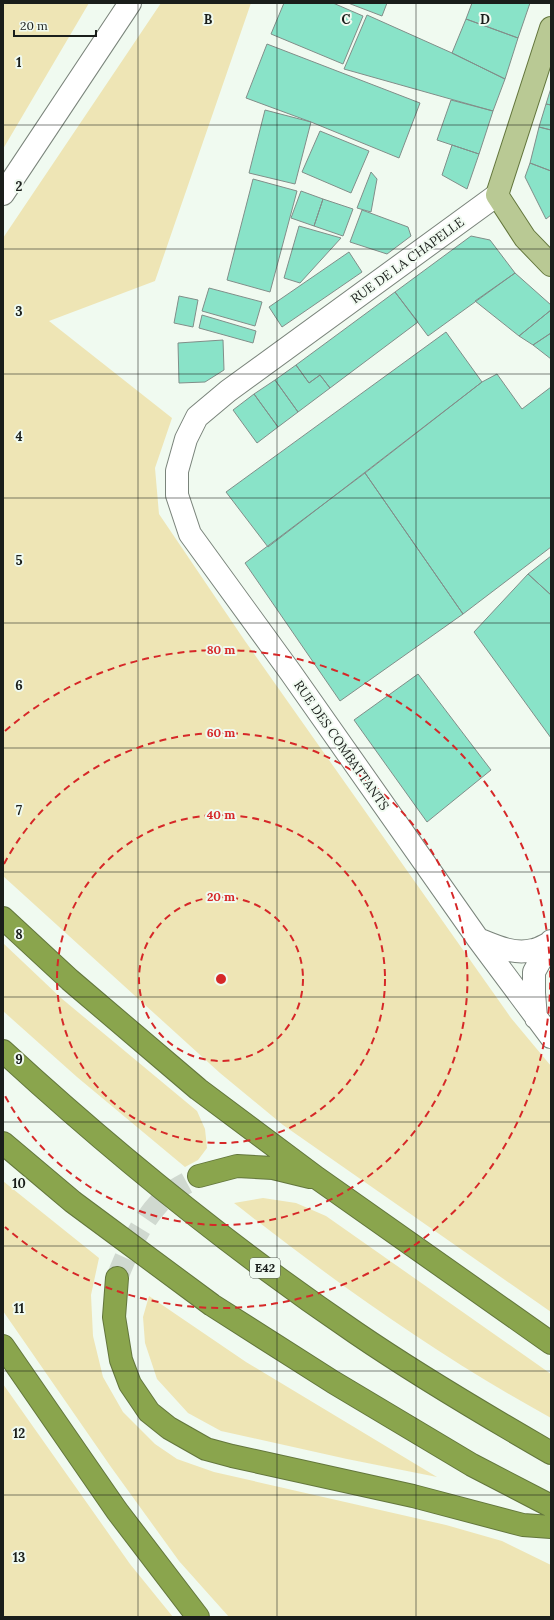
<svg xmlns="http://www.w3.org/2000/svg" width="554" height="1620" viewBox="0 0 554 1620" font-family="Lora,serif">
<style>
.green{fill:#eee5b5}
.building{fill:#89e3c8;stroke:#818e89}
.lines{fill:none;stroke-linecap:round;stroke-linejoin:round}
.highway-tunnel{stroke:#d0d9d0;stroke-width:22;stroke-dasharray:22 11;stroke-linecap:butt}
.minor-casing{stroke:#7a847b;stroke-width:24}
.major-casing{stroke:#63763c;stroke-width:24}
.highway-casing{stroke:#63763c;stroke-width:24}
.minor{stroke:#fff;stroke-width:22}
.major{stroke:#b9c994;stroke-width:22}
.highway{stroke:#8aa54d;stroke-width:22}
.grid{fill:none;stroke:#1a1e1b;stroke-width:1;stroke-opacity:0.55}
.ring{fill:none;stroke:#d62828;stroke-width:2;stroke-dasharray:7 5}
.labels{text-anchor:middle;stroke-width:4;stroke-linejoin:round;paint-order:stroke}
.shield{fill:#f0faf0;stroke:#5a605b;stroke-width:1}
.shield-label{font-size:12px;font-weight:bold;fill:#1a1e1b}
.street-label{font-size:13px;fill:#1a1e1b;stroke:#f0faf0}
.grid-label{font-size:13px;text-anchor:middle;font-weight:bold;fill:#1a1e1b;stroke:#f0faf0;stroke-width:4;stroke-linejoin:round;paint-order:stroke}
.centre{fill:#d62828;stroke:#f0faf0;stroke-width:2}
.ring-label{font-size:12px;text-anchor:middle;font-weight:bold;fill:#d62828;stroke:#f0faf0;stroke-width:4;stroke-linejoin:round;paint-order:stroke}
</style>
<rect width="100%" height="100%" fill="#f0faf0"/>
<path class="green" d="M3,3h86l-86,146z
M161,3h90l-96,278 -106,40 123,97 -17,50 4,46 86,127 266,377 40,48v246l-268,-187 -63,-52 -217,-197v-638z
M3,943l58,55 136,113 8,18 2,19 -9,12 -13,7 -108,-90 -74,-66z
M3,1181l96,77 -8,37 2,41 10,41 20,35 32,32 22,15 37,13 232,53 56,16 49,24v52h-322l-50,-56 -68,-94 -108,-156z
M263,1198l33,5 30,13 225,158v44c-113,-62 -215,-135 -317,-215z
M149,1296l97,66 191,115 -90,-18 -126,-28 -33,-18 -31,-34 -12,-36 -2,-26z
M3,1384l127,180 43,53h-170z"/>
<path class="building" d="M284,3h49l30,13 -20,48 -72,-30z
M348,3h39l-5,13z
M472,3h58l-12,35 -52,-19z
M367,15l85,38 53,26 -12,32 -149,-42z
M466,19l52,19 -13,41 -53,-26z
M267,44l153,59 -21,55 -88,-36 -65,-24z
M551,88v17l-5,-1z
M451,100l42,11 -14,43 -42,-14z
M546,104l5,1v25l-12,-3z
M265,110l46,12 -16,62 -46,-11z
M539,127l12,3v41l-21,-8z
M320,131l49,20 -18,42 -49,-21z
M452,145l27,9 -12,35 -25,-14z
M530,163l21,8v44l-5,4 -21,-42z
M371,172l6,7 -6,33 -14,-4z
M253,179l44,12 -27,101 -43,-12z
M301,191l22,8 -9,27 -23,-8z
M323,199l30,10 -10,27 -29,-10z
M362,210l46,17 3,9 -24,18 -37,-12z
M299,226l42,12 -41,45 -16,-5z
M471,236l19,4 25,33 -87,63 -33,-44z
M349,252l13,20 -80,55 -13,-20z
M515,273l36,32v5l-32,26 -44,-35z
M209,288l53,14 -7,24 -53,-15z
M395,292l23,30 -88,66 -10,-13 -11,8 -13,-18z
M179,296l19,4 -5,27 -19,-4z
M551,310v23l-18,12 -14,-9z
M202,315l54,16 -3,12 -54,-15z
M446,332l36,50 -214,165 -42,-55z
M551,333v26l-18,-14z
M223,340l1,30 -19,12 -26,1 -1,-40z
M296,365l13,18 11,-8 10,13 -32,24 -23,-32z
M497,374l25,35 29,-22v160l-88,67 -98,-141 117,-91z
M275,380l23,32 -20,15 -24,-33z
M254,394l24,33 -21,16 -24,-33z
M365,473l98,141 -123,87 -95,-138z
M551,556v39l-23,-21z
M528,574l23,21v143l-77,-106z
M418,674l73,96 -64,52 -73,-102z"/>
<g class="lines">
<path class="highway-tunnel" d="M117,1278c11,-28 25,-59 47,-80 9,-9 24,-15 35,-22"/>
<defs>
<path id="minor" d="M3,194l127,-191
M497,195l-269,196 -31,26 -11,22 -9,32v24l13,39 101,139 187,266 73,98
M478,939c17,7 36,16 55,11 6,-1 12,-5 17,-7
M536,1018l-2,-25v-21l17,-31"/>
<path id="major" d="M551,28l-54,167 28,43 26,27"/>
<path id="highway" d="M3,918l67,62 128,109 119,89 234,165
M3,1051c111,102 228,197 353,282 63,43 129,82 195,120
M3,1143l70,59 139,103 121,77 139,83 79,41
M199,1176l38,-10 36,2 37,9
M117,1278l-3,39 7,43 9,24 19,28 20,16 37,21 26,7 181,40 110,29 28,2
M3,1346l114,165 81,106"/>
</defs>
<use href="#minor" class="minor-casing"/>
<use href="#major" class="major-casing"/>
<use href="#highway" class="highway-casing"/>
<use href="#minor" class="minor"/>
<use href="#major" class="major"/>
<use href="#highway" class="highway"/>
</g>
<path class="grid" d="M138,3v1614M277,3v1614M416,3v1614M3,125h548M3,249h548M3,374h548M3,498h548M3,623h548M3,748h548M3,872h548M3,997h548M3,1122h548M3,1246h548M3,1371h548M3,1495h548"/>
<g class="ring">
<circle cx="221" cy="979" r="82"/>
<circle cx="221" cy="979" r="164"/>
<path d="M4 864A246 246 0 1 1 4 1094"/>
<path d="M5 731A329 329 0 1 1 5 1227"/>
</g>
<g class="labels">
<rect class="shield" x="250" y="1258" width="30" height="20" rx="3"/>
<g class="shield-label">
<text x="265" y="1272">E42</text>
</g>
<g class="street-label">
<text transform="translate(407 260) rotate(-36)" y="5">RUE DE LA CHAPELLE</text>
<text transform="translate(342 745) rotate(55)" y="5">RUE DES COMBATTANTS</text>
</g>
</g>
<g class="grid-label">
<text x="208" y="24">B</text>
<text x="346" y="24">C</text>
<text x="485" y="24">D</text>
<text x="19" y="67">1</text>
<text x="19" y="191">2</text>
<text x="19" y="316">3</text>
<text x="19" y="441">4</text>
<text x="19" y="565">5</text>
<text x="19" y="690">6</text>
<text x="19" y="815">7</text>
<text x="19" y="939">8</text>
<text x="19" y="1064">9</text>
<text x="19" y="1188">10</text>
<text x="19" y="1313">11</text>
<text x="19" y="1438">12</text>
<text x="19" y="1562">13</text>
</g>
<circle cx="221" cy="979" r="6" class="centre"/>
<g class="ring-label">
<text x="221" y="654">80 m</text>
<text x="221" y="737">60 m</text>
<text x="221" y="819">40 m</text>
<text x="221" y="901">20 m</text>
</g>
<rect width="554" height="1620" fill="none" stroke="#1a1e1b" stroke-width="8"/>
<path d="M14 30v6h82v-6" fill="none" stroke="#1a1e1b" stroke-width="2"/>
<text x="20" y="30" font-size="12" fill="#1a1e1b" stroke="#f0faf0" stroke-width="3" paint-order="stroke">20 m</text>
</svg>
